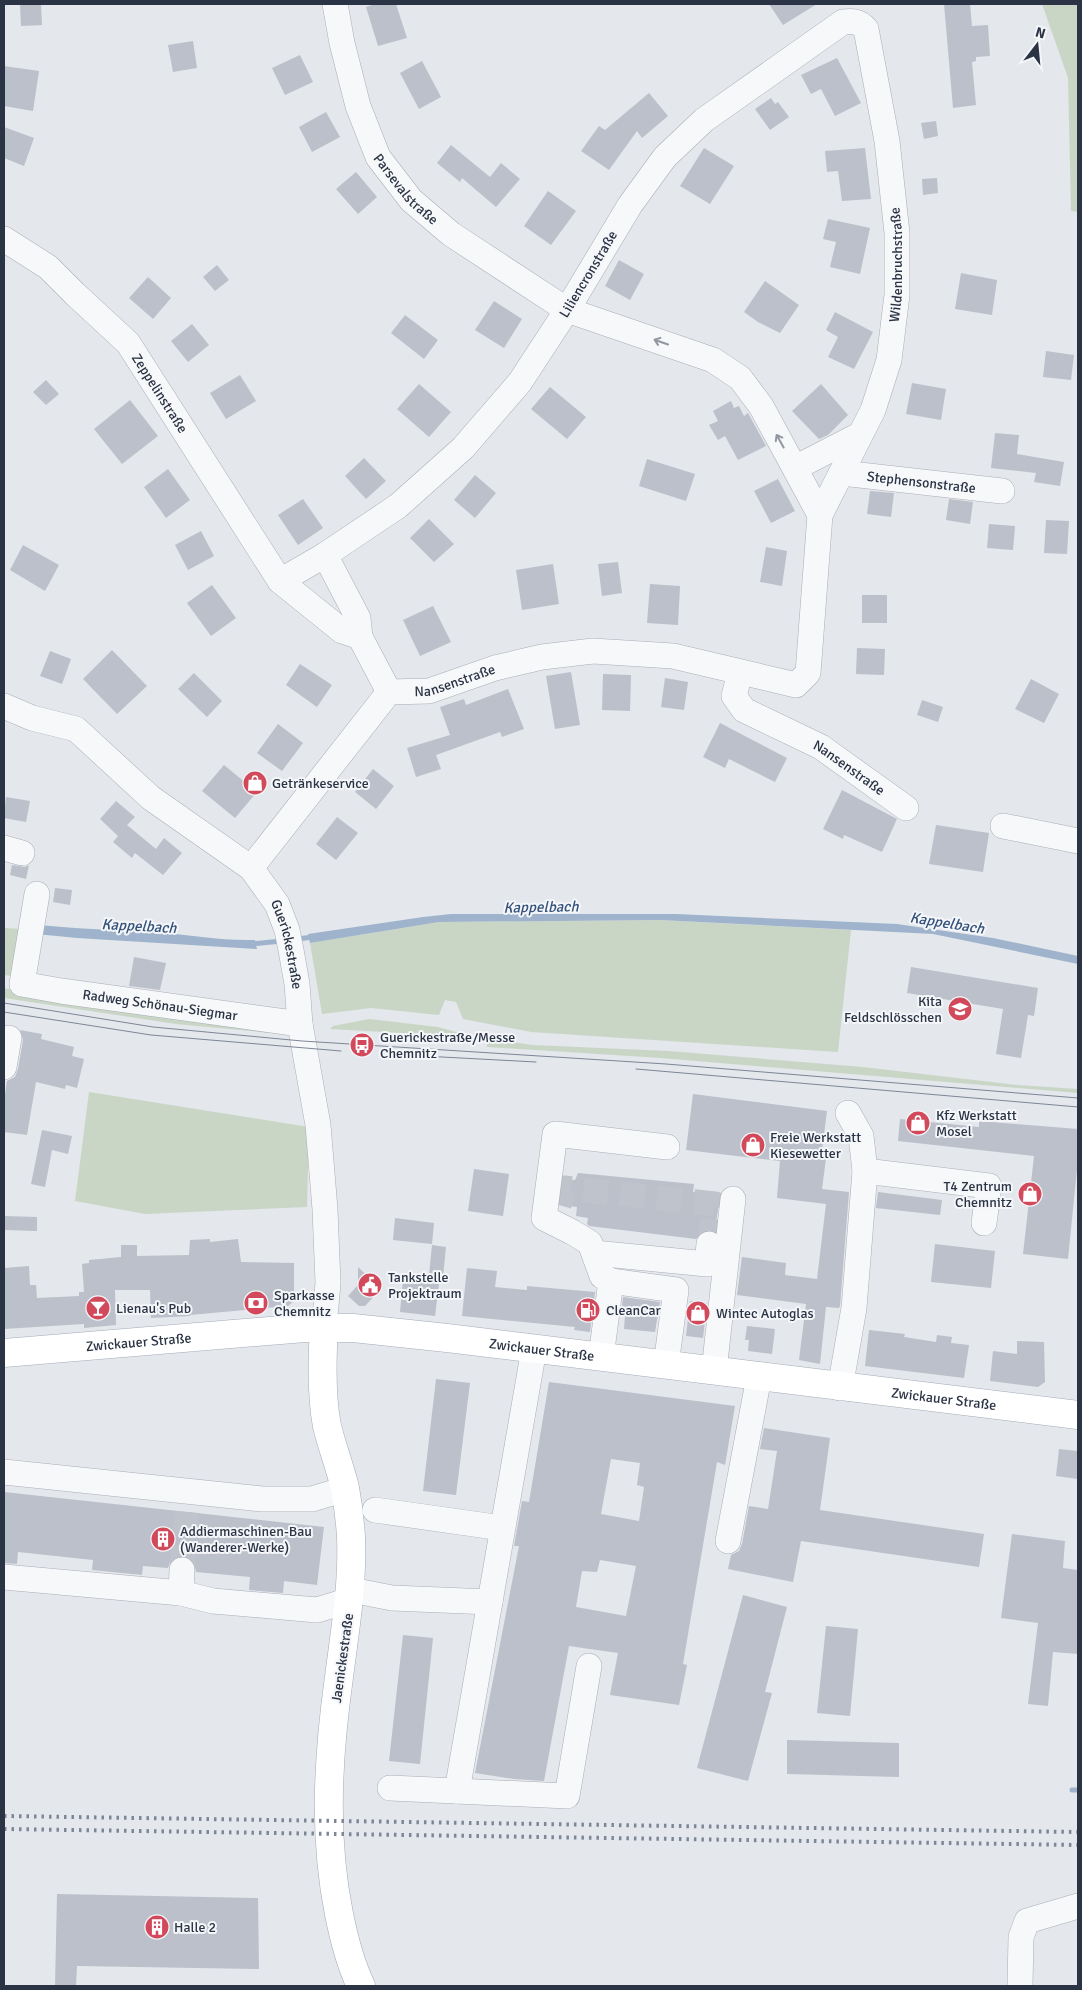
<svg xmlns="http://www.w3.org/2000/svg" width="1082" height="1990" viewBox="0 0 1082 1990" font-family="Signika,sans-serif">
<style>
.green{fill:#c9d6c5}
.water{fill:#9fb4cc}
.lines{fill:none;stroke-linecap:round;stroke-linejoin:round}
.stream{stroke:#9fb4cc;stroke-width:5}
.building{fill:#bbc0ca;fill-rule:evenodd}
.minor-tunnel{stroke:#bfc3cb;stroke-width:25;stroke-dasharray:25 12;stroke-linecap:butt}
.minor-casing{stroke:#a9aeb7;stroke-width:26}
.major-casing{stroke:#a3abb8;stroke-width:29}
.minor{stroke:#f7f8fa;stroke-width:25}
.major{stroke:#fff;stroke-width:28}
.tram{stroke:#7d8696;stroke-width:1}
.rail{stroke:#7d8696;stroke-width:4;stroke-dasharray:2.5 5;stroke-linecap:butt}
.oneway{stroke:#9196a0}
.labels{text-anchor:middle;stroke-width:4;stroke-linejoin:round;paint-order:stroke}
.street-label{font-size:14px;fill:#2b3445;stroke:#f4f6f9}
.poi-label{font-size:14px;fill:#2b3445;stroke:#f4f6f9;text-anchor:start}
.water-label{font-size:15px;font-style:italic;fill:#34527a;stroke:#f4f6f9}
</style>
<rect width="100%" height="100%" fill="#e4e7ec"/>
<path class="green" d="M1042,4h36v208l-7,-1 -3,-133z
M660,920l191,10 -13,122 -307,-20 -68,-13 -7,-17 -11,-2 -6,15 -68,-7 -49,6 -12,-71 129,-21z
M4,928l20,1 -12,47 -8,-1z
M4,988l16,3 261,43 -105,-10 -172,-26z
M369,1019l69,8 22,6 -3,3 -127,-7 3,-3z
M487,1038l45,7 137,6 194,16 154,18 61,4v4l-417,-35 -174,-11z
M89,1092l220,35 -2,80 -162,7 -70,-13z"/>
<path class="water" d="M451,914h225l221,10 96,14 85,18v8l-145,-30 -273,-14 -221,2 -129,21 -2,-9 115,-17z
M39,925c39,4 78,5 118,7 33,3 65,9 98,8l2,9 -180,-11 -41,-4z"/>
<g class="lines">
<path class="stream" d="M296,939l18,-2
M251,944l31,-3
M1072,1790h6"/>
</g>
<path class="building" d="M20,4h21l1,21 -21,1z
M375,4h21l11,34 -29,8 -12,-39z
M769,4h48l-34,21z
M944,4h26l2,22 16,-1 2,31 -14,1v4l-4,1 4,43 -23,3z
M193,41l4,27 -24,4 -5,-27z
M300,55l13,27 -28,13 -13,-27z
M837,58l24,45 -26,13 -14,-27 -10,5 -10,-19z
M422,61l19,36 -22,12 -19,-36z
M4,66l35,5 -6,40 -29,-5z
M649,93l19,23 -26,22 -5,-7 -28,39 -28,-19 18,-25 6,4z
M771,98l4,6 3,-2 11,15 -19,13 -15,-21z
M326,112l14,25 -28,15 -13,-25z
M936,121l2,15 -14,3 -3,-16z
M4,127l30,11 -10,28 -20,-8z
M451,145l39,32 11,-14 19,16 -24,28 -34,-29 -2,4 -23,-19z
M704,148l30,18 -24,38 -30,-18z
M865,148l6,51 -29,2 -4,-30 -11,1 -2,-21z
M356,172l21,25 -19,17 -22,-25z
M937,178l1,15 -15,2 -1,-16z
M548,191l28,20 -25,34 -27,-19z
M828,219l42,9 -10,46 -30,-7 6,-25 -13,-3z
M619,260l25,14 -14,26 -25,-14z
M217,265l12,15 -14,11 -12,-14z
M961,273l36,7 -5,35 -37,-6z
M148,277l23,21 -18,21 -24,-21z
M765,281l34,24 -19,28 -22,-11 -14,-10z
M494,301l28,18 -18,29 -29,-18z
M835,312l38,20 -19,37 -26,-12 10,-20 -12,-7z
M405,315l33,25 -14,19 -33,-26z
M192,324l17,21 -21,17 -17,-21z
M1046,351l28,4 -3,25 -28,-3z
M240,375l16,26 -30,18 -16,-26z
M46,380l13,14 -13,11 -13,-13z
M912,383l34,6 -5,31 -35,-6z
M419,384l32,28 -22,25 -32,-28z
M821,384l27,31 -20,20 -9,4 -27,-28z
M550,387l36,30 -19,22 -36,-30z
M130,400l28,36 -36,28 -28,-35z
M731,401l3,7 5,-2 5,10 4,-3 18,33 -28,14 -13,-24 -7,4 -9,-15 9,-4 -5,-10z
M995,433l24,2 -2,19 47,8 -4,24 -26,-4 2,-9 -45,-5z
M364,458l22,23 -20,18 -21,-23z
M647,459l48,15 -9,27 -47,-15z
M168,469l22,31 -24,18 -22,-31z
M475,475l21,18 -21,25 -21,-18z
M778,479l17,32 -24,12 -17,-32z
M870,491l24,2 -3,24 -24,-3z
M303,499l20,29 -25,17 -20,-30z
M949,499l24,3 -3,22 -24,-4z
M429,519l25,25 -20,18 -24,-24z
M1046,520l23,1 -2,33 -23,-1z
M989,524l26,2 -2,24 -26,-2z
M201,531l13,25 -26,14 -13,-25z
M23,545l36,20 -14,26 -35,-21z
M766,547l21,4 -5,35 -22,-4z
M618,562l4,31 -20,3 -4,-32z
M553,564l6,40 -37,6 -6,-40z
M650,584l30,2 -2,39 -31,-2z
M212,585l24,33 -25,18 -24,-33z
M862,595h25v28h-25z
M433,606l18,36 -31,14 -17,-36z
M857,648l28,1 -1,26 -28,-1z
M112,650l35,36 -30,28 -34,-35z
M50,651l21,8 -9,25 -22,-8z
M300,664l32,21 -15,22 -31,-22z
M571,672l9,53 -25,4 -9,-53z
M194,673l28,28 -15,16 -29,-28z
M603,674l28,1 -1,36 -28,-1z
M665,678l23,4 -4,28 -23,-3z
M1031,679l28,15 -15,29 -29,-14z
M508,689l16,40 -22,8 -2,-5 -64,23 5,14 -25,8 -9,-29 43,-13 -10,-28 24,-8 2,6z
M922,700l21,7 -5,15 -21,-7z
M720,723l67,35 -12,24 -46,-23 -4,9 -22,-11z
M278,724l25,19 -21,28 -25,-18z
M224,765l33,27 -22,26 -33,-27z
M373,769l21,17 -18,23 -21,-17z
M842,790l55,29 -15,33 -38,-17 -1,4 -20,-10z
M6,797l24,4 -4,21 -22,-4z
M116,801l19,16 -8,8 29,24 8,-11 18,15 -19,22 -28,-22 -3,5 -19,-16 5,-6 -18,-17z
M337,817l21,16 -22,27 -20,-16z
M936,825l53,8 -6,39 -54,-8z
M12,865l13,2 4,-2 -3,14 -16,-4z
M55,888l17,2 -2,15 -17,-3z
M134,957l32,6 -6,27 -31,-4z
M911,967l127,21 -4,28 -6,-1 -7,43 -25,-4 7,-45 -96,-16z
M20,1030l22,4 -1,5 33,8 -2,9 12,3 -7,29 -11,-3 -1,4 -29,-7 -9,53 -23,-3v-31l3,-20 8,-4 3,-8 5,-29z
M693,1094l134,17 -5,39 5,1 -5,38 27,3 -9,114 -1,2 -13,-1 -6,57 -21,-4 7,-56 -69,-9 5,-38 44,6 -1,12 32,4 9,-75 -49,-6 3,-37 -94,-11z
M900,1119l79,8v-6l99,8v30l-10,100 -45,-5 11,-98 -136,-15z
M42,1130l30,6 -4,18 -16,-4 -7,37 -14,-3z
M474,1169l35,5 -6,42 -35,-5z
M578,1173l116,11 -1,8 27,3 -5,36h-11l-8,8 -107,-13 -2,-2 1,-6 -12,-2 1,-9 -17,-2 4,-26 11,1z
M878,1192l64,8 -2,15 -64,-7z
M4,1216l33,1v14l-33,-1z
M395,1218l39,5 -2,21 -39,-4z
M210,1239v3l28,-3 3,23 53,1v38l-6,5 -98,9v1l-39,2 -1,-28h-35l1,35 -32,3v-4l-80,5v-61l25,-2 1,19h6l1,13 42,-2v-4h5l-2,-28 7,-1v-3l32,-3v-12h16v11l52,-1 1,-15z
M935,1244l60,7 -4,37 -60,-6z
M432,1245l14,2 -3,30 -14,-2z
M358,1267l23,22 -16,17h-6l-11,-10 10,-11z
M467,1268l30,3 -2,16 32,3v-4l68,6 -5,40 -16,-2 1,-3 -113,-11z
M403,1280l36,4 -4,32 -35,-4z
M623,1297l37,5 -5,30 -31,-3 1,-13h-4z
M690,1301l17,2 -4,35 -17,-2z
M747,1326l28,3 -3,25 -24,-3 1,-11h-4z
M869,1330l36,4 -1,3 32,5 1,-7 15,2 -1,6 18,2 -5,33 -99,-12z
M1017,1341l27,1 1,40 -7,5 -48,-6 3,-30 24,3z
M436,1379l34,4 -14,112 -33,-4z
M549,1382l186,24 -10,59 -8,-3 -34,202 4,1 -8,40 -69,-10 8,-42 -49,-7 -25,135 -30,-2 -39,-6 44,-227h-5l8,-45 7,1zM611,1459l29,4 -3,22 7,2 -5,34 -38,-7zM600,1560l36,6 -10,50 -50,-9 6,-36 15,1z
M764,1428l66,10 -10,72 164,24 -5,33 -178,-26 -8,41 -65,-13 3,-14 8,-4 3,-7 7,-38 19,3 9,-58 -17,-2z
M1059,1449l19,2v28l-22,-3z
M4,1492l320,35 -7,58 -33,-4 -1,12 -34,-3 1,-13 -54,-5 -2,-9 -4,-5 -7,-2 -8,2 -5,4 -2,6 -25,-2 -1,9 -50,-5 1,-10 -75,-8 -1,12 -13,-1z
M1012,1534l53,7 -2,27 15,2v84l-25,-2 -5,54 -20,-2 10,-81 -37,-5z
M743,1595l44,12 -22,85 7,1 -24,88 -51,-13z
M826,1626l32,3 -8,87 -33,-3z
M403,1635l30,3 -13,126 -31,-3z
M787,1740l112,3v34l-112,-3z
M57,1894l201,4 1,71 -182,-3 -1,20h-21z"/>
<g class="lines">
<path class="minor-tunnel" d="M559,1205l5,-17 151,16 -6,40
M182,1570l5,-58"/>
<defs>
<g id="minor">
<path id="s1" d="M335,4l7,39 16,63 20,51 33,43 40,34 116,76 146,50 27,18 21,28 59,109"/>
<path id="s2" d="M4,239l44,28 27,27 53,49 152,238 62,50 18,6 29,55"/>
<path d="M795,468l64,-33"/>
<path id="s3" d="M842,473l160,18"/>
<path d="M325,555l33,63 2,19"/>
<path id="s4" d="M740,673l-6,23 10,14 77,37 85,61"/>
<path id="s5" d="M4,706l28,12 44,11 75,69 100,70 26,36 10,26 4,20 6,34 3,40 18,101 7,84 3,74 -4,45"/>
<path d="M1003,826l75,15"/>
<path d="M4,848l18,5"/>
<path id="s6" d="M251,868l138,-176 40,-1 66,-23 47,-11 51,-6 80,5 123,29 12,-12 12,-158 53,-105 16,-50 8,-65v-62l-10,-92 -21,-112c-7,-8 -13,-8 -23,-7l-139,98 -39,37 -35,48 -63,105 -47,72 -57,66 -65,58 -73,49 -45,26"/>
<path id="s7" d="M37,894l-15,90 39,7 239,33"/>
<path d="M4,1067l5,-29"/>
<path d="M848,1113l13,23 4,35"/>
<path d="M594,1253l113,11 2,-20"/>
<path d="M611,1281l65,9 -10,75"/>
<path d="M601,1357l10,-76 -9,-5 -12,-33 -18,-11 -28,-14 11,-84 112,13"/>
<path d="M714,1371l19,-172"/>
<path d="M840,1388l14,-80 11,-137 124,15 -5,37"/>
<path d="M4,1472l258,27h50l33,-10"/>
<path d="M375,1510l127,18"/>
<path d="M728,1541l31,-164"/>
<path d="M4,1577l177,16 32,8 104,9 33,-10"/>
<path d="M351,1590l41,8 98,4"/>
<path d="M181,1593l1,-23"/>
<path d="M390,1788l177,8 22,-130"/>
<path d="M457,1791l77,-442"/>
<path d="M1020,1986l1,-49 6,-16 51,-15"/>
</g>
<g id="major">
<path d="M324,1328c-2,32 -3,67 3,98 5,21 13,41 18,62 3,16 5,33 6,49 2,47 -6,93 -12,140 -11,79 -16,158 0,237 5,25 11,49 22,72"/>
<path id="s8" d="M4,1353l301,-25h48l94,10 631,77"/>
</g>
</defs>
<use href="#minor" class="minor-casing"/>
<use href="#major" class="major-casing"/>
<use href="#minor" class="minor"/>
<use href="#major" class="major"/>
<path class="tram" d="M4,1003l149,24 149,14 364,23 412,34
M4,1012l147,23 190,16
M404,1055l132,7
M636,1069l442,38"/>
<path class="rail" d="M4,1816l1074,16
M4,1829l1074,16"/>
</g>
<defs><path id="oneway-shaft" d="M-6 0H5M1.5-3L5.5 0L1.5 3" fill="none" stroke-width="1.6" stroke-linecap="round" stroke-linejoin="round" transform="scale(1.25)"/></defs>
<g class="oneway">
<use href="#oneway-shaft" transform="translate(661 342) rotate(-161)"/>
<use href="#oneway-shaft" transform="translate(780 441) rotate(-119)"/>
</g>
<defs>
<symbol id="shop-disc" viewBox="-11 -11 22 22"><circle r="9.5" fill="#d1495b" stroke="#f4f6f9"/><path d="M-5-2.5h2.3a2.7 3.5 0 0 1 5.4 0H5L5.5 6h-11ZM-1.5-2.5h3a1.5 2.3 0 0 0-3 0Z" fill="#fff"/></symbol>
<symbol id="school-disc" viewBox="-11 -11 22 22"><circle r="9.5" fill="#d1495b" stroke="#f4f6f9"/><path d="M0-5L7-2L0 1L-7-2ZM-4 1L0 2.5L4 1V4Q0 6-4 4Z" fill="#fff"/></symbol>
<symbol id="bus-disc" viewBox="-11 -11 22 22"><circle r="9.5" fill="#d1495b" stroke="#f4f6f9"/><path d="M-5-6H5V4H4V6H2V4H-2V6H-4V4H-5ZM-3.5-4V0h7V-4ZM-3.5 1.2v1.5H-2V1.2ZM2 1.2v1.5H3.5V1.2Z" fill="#fff"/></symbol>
<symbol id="civic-disc" viewBox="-11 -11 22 22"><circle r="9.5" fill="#d1495b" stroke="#f4f6f9"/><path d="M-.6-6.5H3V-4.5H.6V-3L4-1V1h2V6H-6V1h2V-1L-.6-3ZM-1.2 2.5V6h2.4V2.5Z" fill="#fff"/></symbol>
<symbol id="bank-disc" viewBox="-11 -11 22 22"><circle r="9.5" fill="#d1495b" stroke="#f4f6f9"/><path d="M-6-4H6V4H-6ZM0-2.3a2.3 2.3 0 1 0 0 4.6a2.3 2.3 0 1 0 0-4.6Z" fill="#fff"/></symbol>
<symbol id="bar-disc" viewBox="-11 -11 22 22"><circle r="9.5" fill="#d1495b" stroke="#f4f6f9"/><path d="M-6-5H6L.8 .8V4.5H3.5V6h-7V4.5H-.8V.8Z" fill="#fff"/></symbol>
<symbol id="fuel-disc" viewBox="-11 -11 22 22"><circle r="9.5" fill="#d1495b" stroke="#f4f6f9"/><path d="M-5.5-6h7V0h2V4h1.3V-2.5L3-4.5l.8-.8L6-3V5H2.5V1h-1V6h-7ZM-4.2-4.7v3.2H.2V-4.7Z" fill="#fff"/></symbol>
<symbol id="building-disc" viewBox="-11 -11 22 22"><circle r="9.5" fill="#d1495b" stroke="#f4f6f9"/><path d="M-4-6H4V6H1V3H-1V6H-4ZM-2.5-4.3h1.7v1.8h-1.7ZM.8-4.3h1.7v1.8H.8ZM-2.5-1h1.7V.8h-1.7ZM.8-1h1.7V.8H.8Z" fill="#fff"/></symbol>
</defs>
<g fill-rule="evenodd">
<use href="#shop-disc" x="241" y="769" width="28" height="28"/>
<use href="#school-disc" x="946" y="995" width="28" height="28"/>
<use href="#bus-disc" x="348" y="1031" width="28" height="28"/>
<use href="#shop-disc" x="904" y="1109" width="28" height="28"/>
<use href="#shop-disc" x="739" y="1131" width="28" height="28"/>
<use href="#shop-disc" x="1016" y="1180" width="28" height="28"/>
<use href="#civic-disc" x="356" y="1271" width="28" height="28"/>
<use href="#bank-disc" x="242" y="1289" width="28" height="28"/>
<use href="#bar-disc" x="84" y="1294" width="28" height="28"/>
<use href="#fuel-disc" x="574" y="1296" width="28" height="28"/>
<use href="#shop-disc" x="684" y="1299" width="28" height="28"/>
<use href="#building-disc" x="149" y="1525" width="28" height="28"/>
<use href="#building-disc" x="143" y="1913" width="28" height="28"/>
</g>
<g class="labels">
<g class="street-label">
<text dy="5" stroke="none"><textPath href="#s1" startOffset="202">Parsevalstraße</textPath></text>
<text dy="5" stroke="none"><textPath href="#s6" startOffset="1081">Wildenbruchstraße</textPath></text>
<text transform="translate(588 274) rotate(-59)" y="5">Liliencronstraße</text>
<text dy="5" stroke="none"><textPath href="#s2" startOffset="222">Zeppelinstraße</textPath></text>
<text dy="5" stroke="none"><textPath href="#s3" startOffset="80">Stephensonstraße</textPath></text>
<text dy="5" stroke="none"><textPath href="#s6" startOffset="291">Nansenstraße</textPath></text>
<text dy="5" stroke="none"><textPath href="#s4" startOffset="161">Nansenstraße</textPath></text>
<text dy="5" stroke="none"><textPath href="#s5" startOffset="386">Guerickestraße</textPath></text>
<text dy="5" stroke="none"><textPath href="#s7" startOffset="231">Radweg Schönau-Siegmar</textPath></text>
<text dy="5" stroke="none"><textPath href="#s8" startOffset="135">Zwickauer Straße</textPath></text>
<text dy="5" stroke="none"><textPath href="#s8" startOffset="540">Zwickauer Straße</textPath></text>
<text dy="5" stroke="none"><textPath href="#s8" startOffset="945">Zwickauer Straße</textPath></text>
<text transform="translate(342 1658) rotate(-82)" y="5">Jaenickestraße</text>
</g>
<g class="poi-label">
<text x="272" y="788">Getränkeservice</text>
<text x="942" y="1006" text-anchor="end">Kita<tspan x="942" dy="16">Feldschlösschen</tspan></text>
<text x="380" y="1042">Guerickestraße/Messe<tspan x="380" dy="16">Chemnitz</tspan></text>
<text x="936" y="1120">Kfz Werkstatt<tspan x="936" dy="16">Mosel</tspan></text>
<text x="770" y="1142">Freie Werkstatt<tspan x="770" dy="16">Kiesewetter</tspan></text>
<text x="1012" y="1191" text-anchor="end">T4 Zentrum<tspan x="1012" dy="16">Chemnitz</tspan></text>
<text x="388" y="1282">Tankstelle<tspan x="388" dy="16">Projektraum</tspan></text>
<text x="274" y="1300">Sparkasse<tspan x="274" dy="16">Chemnitz</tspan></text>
<text x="116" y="1313">Lienau's Pub</text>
<text x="606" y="1315">CleanCar</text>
<text x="716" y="1318">Wintec Autoglas</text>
<text x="180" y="1536">Addiermaschinen-Bau<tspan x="180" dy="16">(Wanderer-Werke)</tspan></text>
<text x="174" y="1932">Halle 2</text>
</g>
<g class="water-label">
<text transform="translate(541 907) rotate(-1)" y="5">Kappelbach</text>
<text transform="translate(947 923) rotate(9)" y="5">Kappelbach</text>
<text transform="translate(139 926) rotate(3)" y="5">Kappelbach</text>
</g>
</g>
<rect width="1082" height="1990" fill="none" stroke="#2b3445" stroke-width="10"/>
<g transform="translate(1037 45) rotate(16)" stroke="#f4f6f9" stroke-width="4" paint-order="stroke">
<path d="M0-4L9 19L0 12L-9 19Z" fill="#2b3445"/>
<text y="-8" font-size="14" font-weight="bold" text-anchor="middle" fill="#2b3445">N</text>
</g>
</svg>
